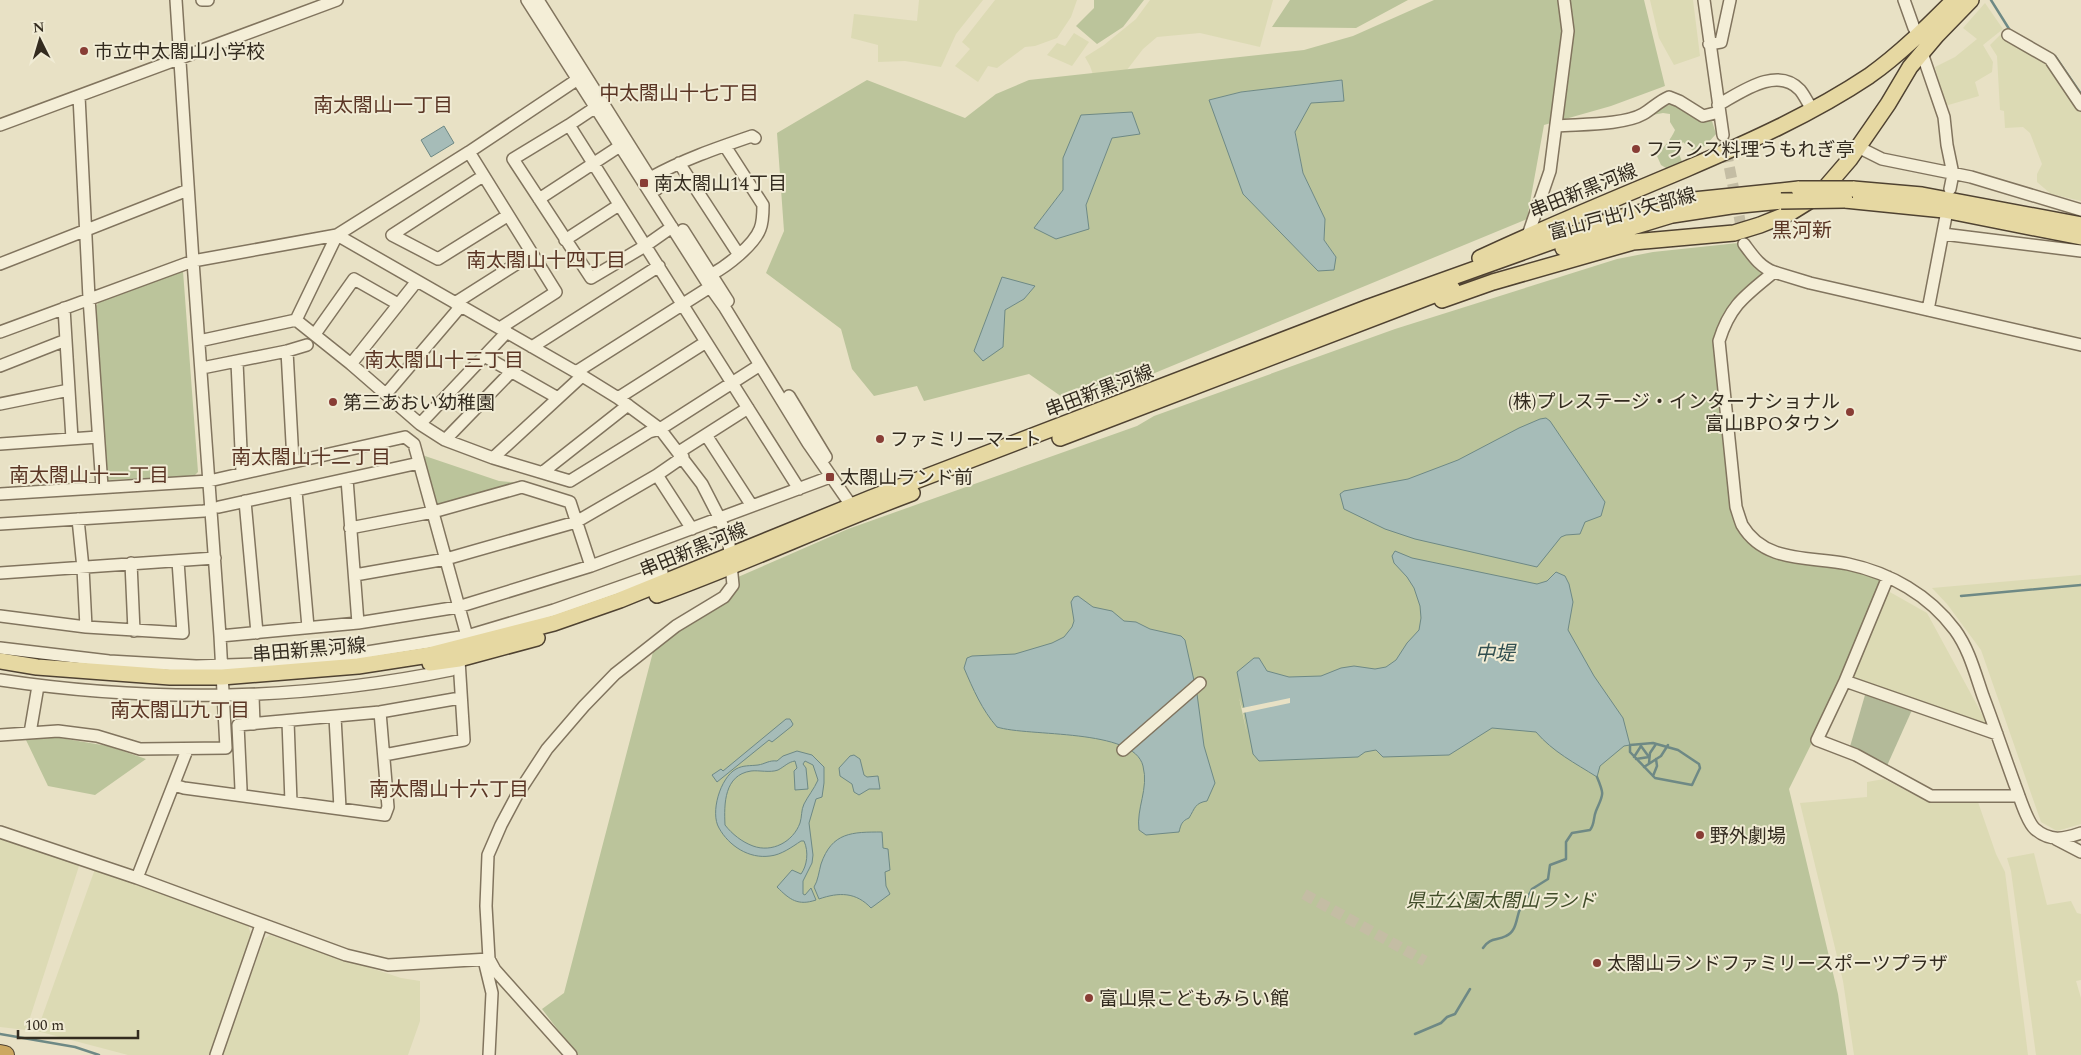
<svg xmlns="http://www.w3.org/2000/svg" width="2081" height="1055" viewBox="0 0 2081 1055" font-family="Spectral,'Noto Sans JP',serif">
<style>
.farmland{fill:#dcdab4}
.green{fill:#bbc49b;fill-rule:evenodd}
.cemetery{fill:#b3ba99}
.water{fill:#a6bcb8;stroke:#6e8985;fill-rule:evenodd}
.pier{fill:#e8e1c5}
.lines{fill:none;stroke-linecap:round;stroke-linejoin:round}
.stream{stroke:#6e8985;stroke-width:2.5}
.minor-tunnel{stroke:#c4bda4;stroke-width:11;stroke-dasharray:11 5.5;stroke-linecap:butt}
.minor-casing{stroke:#81745e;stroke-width:14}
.major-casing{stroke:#4f4231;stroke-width:18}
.highway-casing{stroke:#4f4231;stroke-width:20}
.minor{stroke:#f4eed7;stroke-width:11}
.major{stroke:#e6d8a2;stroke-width:15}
.highway{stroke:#cca861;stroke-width:18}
.major-bridge-casing{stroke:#4f4231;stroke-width:18;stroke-linecap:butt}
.major-bridge{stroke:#e6d8a2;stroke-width:15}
.poi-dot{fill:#883d35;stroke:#f0ebd4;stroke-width:2}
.labels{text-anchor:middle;stroke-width:4;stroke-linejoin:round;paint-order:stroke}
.poi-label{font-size:19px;fill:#332b1f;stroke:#f0ebd4;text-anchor:start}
.street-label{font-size:19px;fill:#332b1f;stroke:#f0ebd4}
.park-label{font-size:19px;font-style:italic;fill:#404c29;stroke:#f0ebd4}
.neighbourhood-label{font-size:20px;fill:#5a3524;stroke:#f0ebd4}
.water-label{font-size:20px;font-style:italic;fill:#314f50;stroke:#f0ebd4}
</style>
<rect width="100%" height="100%" fill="#e8e1c5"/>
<path class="farmland" d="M919,0h64l-27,34 -15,33 -36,-6 -27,1v-17l-27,-7 3,-24 63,7z
M995,0h82l-6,17 -14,21 -22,8 -10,1 -28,21 -9,-2 -10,16 -23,-16 15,-17 -8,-7z
M1150,0h123l-13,47 -60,-14 -43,4 -14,12 -33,43 -12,-3 -8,-23 -5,-9 19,-12 32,-26z
M1650,0h43l7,56 -26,9 -15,-27z
M1985,3l18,26 -20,16 10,17 -1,10 -17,10 4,14 -34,10 -10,-39 20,-10 22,-18 -14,-11z
M1074,33l15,9 -17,24 -25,-11 10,-12 8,3z
M2001,34l45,26 35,51v90l-30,-7 -14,-12v-8l5,-10 -12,-31 -7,-6 -18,1 -1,-17 -4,-1 -3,-54 -7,-11z
M2081,575v249l-24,7 -16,-9 -60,-172 -34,-46 -15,-16z
M1888,591l39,22 62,114 -139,-49z
M1884,779l42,22 52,1 18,52 9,18 23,183h-174l-11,-74 -43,-178 67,-6v-15z
M0,838l80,25 -54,167 -26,-3z
M2034,853l13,52 24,-4 6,12 4,1v66l-5,1 5,17v57h-45l-25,-184 -4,-13z
M95,869l153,56 4,13 -43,117h-81l-91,-24z
M270,935l131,43 19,3v40l-12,34h-186l42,-116z"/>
<path class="green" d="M1094,0h50l-21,27 -26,17 -21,-18 18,-18z
M1290,0h118l-52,28 -84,-1z
M1434,0h210l21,86 -54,20 -67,19 -17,94 -452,187 -46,-32 -105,27 -7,-15 -43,10 -22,-27 -11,-40 -75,-56 18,-42 -7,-98 90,-53 98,38 31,-24 33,-14 275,-30 49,-14zM1342,80l-31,23 -16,28 8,42 22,46 -1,21 12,17 -18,14 -27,-28 -82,-143 32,-8zM1132,112l-20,26 -26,67 3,24 -54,-2 28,-37zM1002,278l32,9 -10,12 -19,11 -31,41z
M1672,104l27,15 13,2 4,13 -11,12 -12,5 -10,-9 -6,7 6,15 -12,7 -10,-6 -4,-9c6,-9 14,-16 18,-26l-5,-8v-8l-7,-1 -11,2 5,-6z
M1738,243l25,29 6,1 -48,48 13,187 26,41 54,14 71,15 -42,102 -54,109 49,205 9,61h-1270l-35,-46 22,-16 89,-341 27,-23 47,-28 12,-14 -1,-10 110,-48 289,-103 17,-10 241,-87 222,-70 36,-7z
M183,271l15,201 -4,4 -87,4 -11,-174 4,-5z
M425,456l74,25 22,2 -81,22 -4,-2 -12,-46z
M54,737l54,9 38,13 -51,36 -47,-9 -22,-46z"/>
<path class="cemetery" d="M1865,695l47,15 -26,58 -37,-18z"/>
<path class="water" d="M1342,80l2,21 -33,2 -16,29 8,41 22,46 -1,21 12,17 -2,13 -16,1 -75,-77 -34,-94 32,-8z
M1132,112l8,22 -28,4 -26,67 3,24 -33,10 -22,-11 29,-38v-32l18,-43z
M444,126l10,17 -23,14 -10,-17z
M1002,277l33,9 -11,13 -19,11 -2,37 -20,14 -9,-10z
M1546,418l4,3 55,81 -4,14 -16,6 -5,12 -14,1 -5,2 -24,30 -122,-28 -30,-10 -41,-20 -4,-15 4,-3 64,-12 50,-19 61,-32 21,-9z
M1395,551l17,7 125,26 10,-3 9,-9 9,4 4,8 4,18 -5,28 26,46 29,42 7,27 -6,1 -24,20 -3,11c-22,-14 -44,-25 -61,-45l-44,-4 -43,27 -66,2 -7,-7 -11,2 -7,5 -99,4 -6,-7 -16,-82 17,-14h5l8,13 22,6 32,-1 20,-8 13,-2 21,3 11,-2 10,-7 11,-17 12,-13 2,-12 -1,-12 -6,-18 -7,-11 -13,-14 -2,-7z
M1078,596l15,11 19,4 12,10 12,1 14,7 31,7 4,4 12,54 7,52 11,37 -8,18c-12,2 -12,7 -18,17 -7,3 -8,6 -10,14l-33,3 -7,-5c-3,-22 10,-41 4,-64 -9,-38 -115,-29 -146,-39 -15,-17 -24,-38 -33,-59l3,-10 5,-2 43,-2 37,-11 12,-6 8,-10 2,-6 -3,-19 3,-5z
M786,719h4l3,5 -1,2 -20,16 -3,-2 -52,42 -5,-7 9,-6 2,2z
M797,751l15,4 12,12v16l-2,14 -6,2 -7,24 4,32 -1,8 -9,18v13l2,1 6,-7 5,12c-18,6 -26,0 -39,-13l15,-17 9,4c6,-8 8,-22 3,-33h-3c-9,6 -20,14 -31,15 -21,3 -41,-10 -51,-28 -9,-15 1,-50 17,-59 7,-4 14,-3 22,-4 7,-1 11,-5 19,-4l6,-5zM795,761l2,7 -3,3 1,19 13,-1 -2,-21 -3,-4 2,-3 8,4 5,15c-4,9 -10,16 -14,24 -3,6 -2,13 -4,19 -7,19 -28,30 -47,23 -11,-4 -21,-12 -28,-21 -1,-21 -1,-50 26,-54 8,-1 19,2 27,-1 6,-3 10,-8 17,-9z
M854,755l6,4 4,16 3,2 11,-1 2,13h-11l-10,6 -5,-3 -2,-8 -12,-8 -1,-8 11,-12z
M882,832l1,16 5,1 2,21 -5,2 1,14 4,8 -19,14c-15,-16 -32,-16 -52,-9l-5,-12c4,-6 5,-16 7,-23 11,-32 31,-32 61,-32z"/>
<path class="pier" d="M1239,697l3,11 48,-10v5l-47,10 4,21z"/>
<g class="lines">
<path class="stream" d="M1991,0l20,32
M2055,56l26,38
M1961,596l120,-11
M1653,743l25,7 21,14 1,4 -8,17 -37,-7 -25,-26v-7z
M1634,757l7,-11 8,11 -13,2
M1649,763l1,-10 6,-9
M1644,767l17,-11 7,-11
M1653,776l4,-10 -1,-7
M1483,948c7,-11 14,-7 23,-12 11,-5 10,-18 14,-27 3,-8 9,-12 12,-20l16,-10 2,-14 16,-6v-17l6,-9 18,-3c5,-6 3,-12 6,-19 7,-17 9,-15 1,-34
M0,1034l75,13 24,8
M1415,1034l26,-11 6,-6 8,-3 15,-25"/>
<path class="minor-tunnel" d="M1723,135l20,101
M1304,894l121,67"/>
<defs>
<path id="minor" d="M202,0h6
M527,0l183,287 15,21 83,135 47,68
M538,0l119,189
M1704,0l19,135
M1904,0l10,28 7,6
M2008,35l42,24 31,46
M1709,44l12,-2 9,-42
M1922,53l22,64 3,28 6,29 -3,15
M79,96l10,202 13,189
M1718,105c22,-12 59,-40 82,-15 5,6 8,14 13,20
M596,107l-27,18 230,364
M0,125l337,-125
M569,125l-56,34 78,119 54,-32 27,-19
M1557,126c22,-2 67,-1 86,-12 9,-5 16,-13 26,-17l10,4 24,15 16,-4
M1858,147l24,12 89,18 110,33
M469,152l87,140 -56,36
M679,163l60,92
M483,176l-91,59 46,24 69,-43
M650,178c32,-18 67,-30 102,-42l3,2
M539,199l81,-53
M683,230l45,71
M1943,234l138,17
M337,235l239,137 42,26 42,31 42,55 18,35 9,25 4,41 -9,12 -48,29 -61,48 -31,32 -37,43 -30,46 -16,30 -13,30 -2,51 3,53 6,11 76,85
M1528,235l22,-64 18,-140 -4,-31
M565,240l54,-35
M1744,244c9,12 16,23 30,28
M0,264l188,-74
M712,274c15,-8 42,-29 48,-45 3,-7 3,-16 3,-24l-38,-59
M455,303l77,-49
M64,308l8,131
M1928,310l18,-94
M296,320l41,-85
M0,332l193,-71 144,-26 132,-83 109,-73
M315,334l39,-55 44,25
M199,341l97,-21 55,44 69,60 25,16 48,18 77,23 79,-49 11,-3 100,-64
M2081,345l-271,-62 -36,-11c-28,23 -44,33 -55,69l17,166c2,6 4,13 6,18 23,39 69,31 106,39 42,9 81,31 107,66 14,19 20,43 28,66 11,29 21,59 32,89 4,10 12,37 20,44 15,13 29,10 46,4
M532,347l127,-81
M287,351l6,110
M484,356l74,42
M237,362l5,110
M351,364l66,-83
M0,366l66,-26
M202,368l85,-17 20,-6
M576,372l134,-85
M386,394l75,-88
M789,396l37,61
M618,398l88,-56
M0,404l69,-14
M420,424l87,-92
M706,435l46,71
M445,440l66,-68
M0,444l98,-7
M679,452l69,-44
M493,458l89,-82
M543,472l85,-67
M657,475l26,-18
M347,479l11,144
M296,491l12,136
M0,494l209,-13 196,-44 9,7 53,192
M245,501l12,132
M219,507l200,-44
M78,519l5,49 3,59
M0,524l204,-13 7,-2
M131,563l3,68
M591,566l239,-89
M0,573l215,-15
M355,575l91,-16 130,-37 81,-47 35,54
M1888,577l-43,104 -28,59 39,15 75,41h88
M0,616l86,11 97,6 -5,-72
M220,636l138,-13 100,-16 133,-41 -21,-64 -48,-15 -89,25 -83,16
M0,648l109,13 87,5 61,-2 73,-6 137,-22 87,-26 108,-38
M0,680c153,23 300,21 451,-10l8,-5
M1845,681l152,53
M253,696l1,28
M335,717l5,91
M288,721l3,81
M30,733l8,-47
M0,735l58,-4 39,5 43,13 86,-1 -6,-112 -27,-375 -17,-261
M1123,750l77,-67
M384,755l80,-15 -5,-80
M174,785l10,3 201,27 3,-8 -8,-95
M239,795l2,-6 -3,-64 142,-13 80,-14
M0,832l137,46 209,77 42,10 101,-6
M2056,839l25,13
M137,878l50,-128
M484,960l8,33 -3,62
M216,1055l45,-130"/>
<path id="major" d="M1853,189l69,6 159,30
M1845,200l99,10 137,27
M1563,248l109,-33 59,-9 50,-5
M1480,258c68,-32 137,-60 206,-89 63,-27 126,-55 183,-93 31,-22 58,-49 85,-76
M1442,300l51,-18 140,-40 101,-9 26,-8 30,-12 29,-18 31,-36 38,-55 22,-37 27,-32 34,-35
M1060,438l392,-150
M657,595c86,-31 169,-70 255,-102
M0,661l37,6 133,10h52l136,-11 71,-11 125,-32 66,-23 251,-102 498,-191 246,-88 69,-18 115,-12
M430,663l29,-4 78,-21"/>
<path id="highway" d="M0,1054l5,1"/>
</defs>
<use href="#minor" class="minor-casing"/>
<use href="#major" class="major-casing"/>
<use href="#highway" class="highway-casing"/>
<use href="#minor" class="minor"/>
<use href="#major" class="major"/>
<use href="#highway" class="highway"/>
<defs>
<path id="major-bridge" d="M1799,189h54
M1781,201l64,-1"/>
</defs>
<use href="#major-bridge" class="major-bridge-casing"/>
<use href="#major-bridge" class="major-bridge"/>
</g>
<g class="poi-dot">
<circle cx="84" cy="51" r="5"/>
<circle cx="1636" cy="149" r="5"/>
<rect x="639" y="178" width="10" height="10" rx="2.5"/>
<circle cx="333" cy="402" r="5"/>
<circle cx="1850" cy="412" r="5"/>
<circle cx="880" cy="439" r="5"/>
<rect x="825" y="472" width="10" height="10" rx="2.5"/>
<circle cx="1700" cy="835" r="5"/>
<circle cx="1597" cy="963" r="5"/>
<circle cx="1089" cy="998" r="5"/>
</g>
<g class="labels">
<g class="poi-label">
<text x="94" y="58">市立中太閤山小学校</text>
<text x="1646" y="156">フランス料理うもれぎ亭</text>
<text x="654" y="190">南太閤山14丁目</text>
<text x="1840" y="408" text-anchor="end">(株)プレステージ・インターナショナル<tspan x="1840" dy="22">富山BPOタウン</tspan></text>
<text x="343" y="409">第三あおい幼稚園</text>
<text x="890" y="446">ファミリーマート</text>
<text x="840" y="484">太閤山ランド前</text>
<text x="1710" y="842">野外劇場</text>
<text x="1607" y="970">太閤山ランドファミリースポーツプラザ</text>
<text x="1099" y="1005">富山県こどもみらい館</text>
</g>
<g class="street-label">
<text transform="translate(1583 190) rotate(-22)" y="7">串田新黒河線</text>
<text transform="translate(1622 213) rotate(-15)" y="7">富山戸出小矢部線</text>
<text transform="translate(1099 390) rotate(-21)" y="7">串田新黒河線</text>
<text transform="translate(693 549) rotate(-22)" y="7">串田新黒河線</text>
<text transform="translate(309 649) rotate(-5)" y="7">串田新黒河線</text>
</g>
<g class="park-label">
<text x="1501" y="907">県立公園太閤山ランド</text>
</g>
<g class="neighbourhood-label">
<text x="679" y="100">中太閤山十七丁目</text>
<text x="383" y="112">南太閤山一丁目</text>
<text x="1802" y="237">黒河新</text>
<text x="546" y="267">南太閤山十四丁目</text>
<text x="444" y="367">南太閤山十三丁目</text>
<text x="311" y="464">南太閤山十二丁目</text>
<text x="89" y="482">南太閤山十一丁目</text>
<text x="180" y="717">南太閤山九丁目</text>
<text x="449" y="796">南太閤山十六丁目</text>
</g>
<g class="water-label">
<text x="1495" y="660">中堤</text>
</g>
</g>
<g transform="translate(40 40) rotate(355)" stroke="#f0ebd4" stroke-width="4" paint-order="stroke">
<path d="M0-4L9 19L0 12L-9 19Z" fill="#332b1f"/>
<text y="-8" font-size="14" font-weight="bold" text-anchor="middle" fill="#332b1f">N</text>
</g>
<path d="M18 1030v8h120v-8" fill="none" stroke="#332b1f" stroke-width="2.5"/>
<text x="25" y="1030" font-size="15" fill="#332b1f" stroke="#f0ebd4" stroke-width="4" paint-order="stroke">100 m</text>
</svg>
